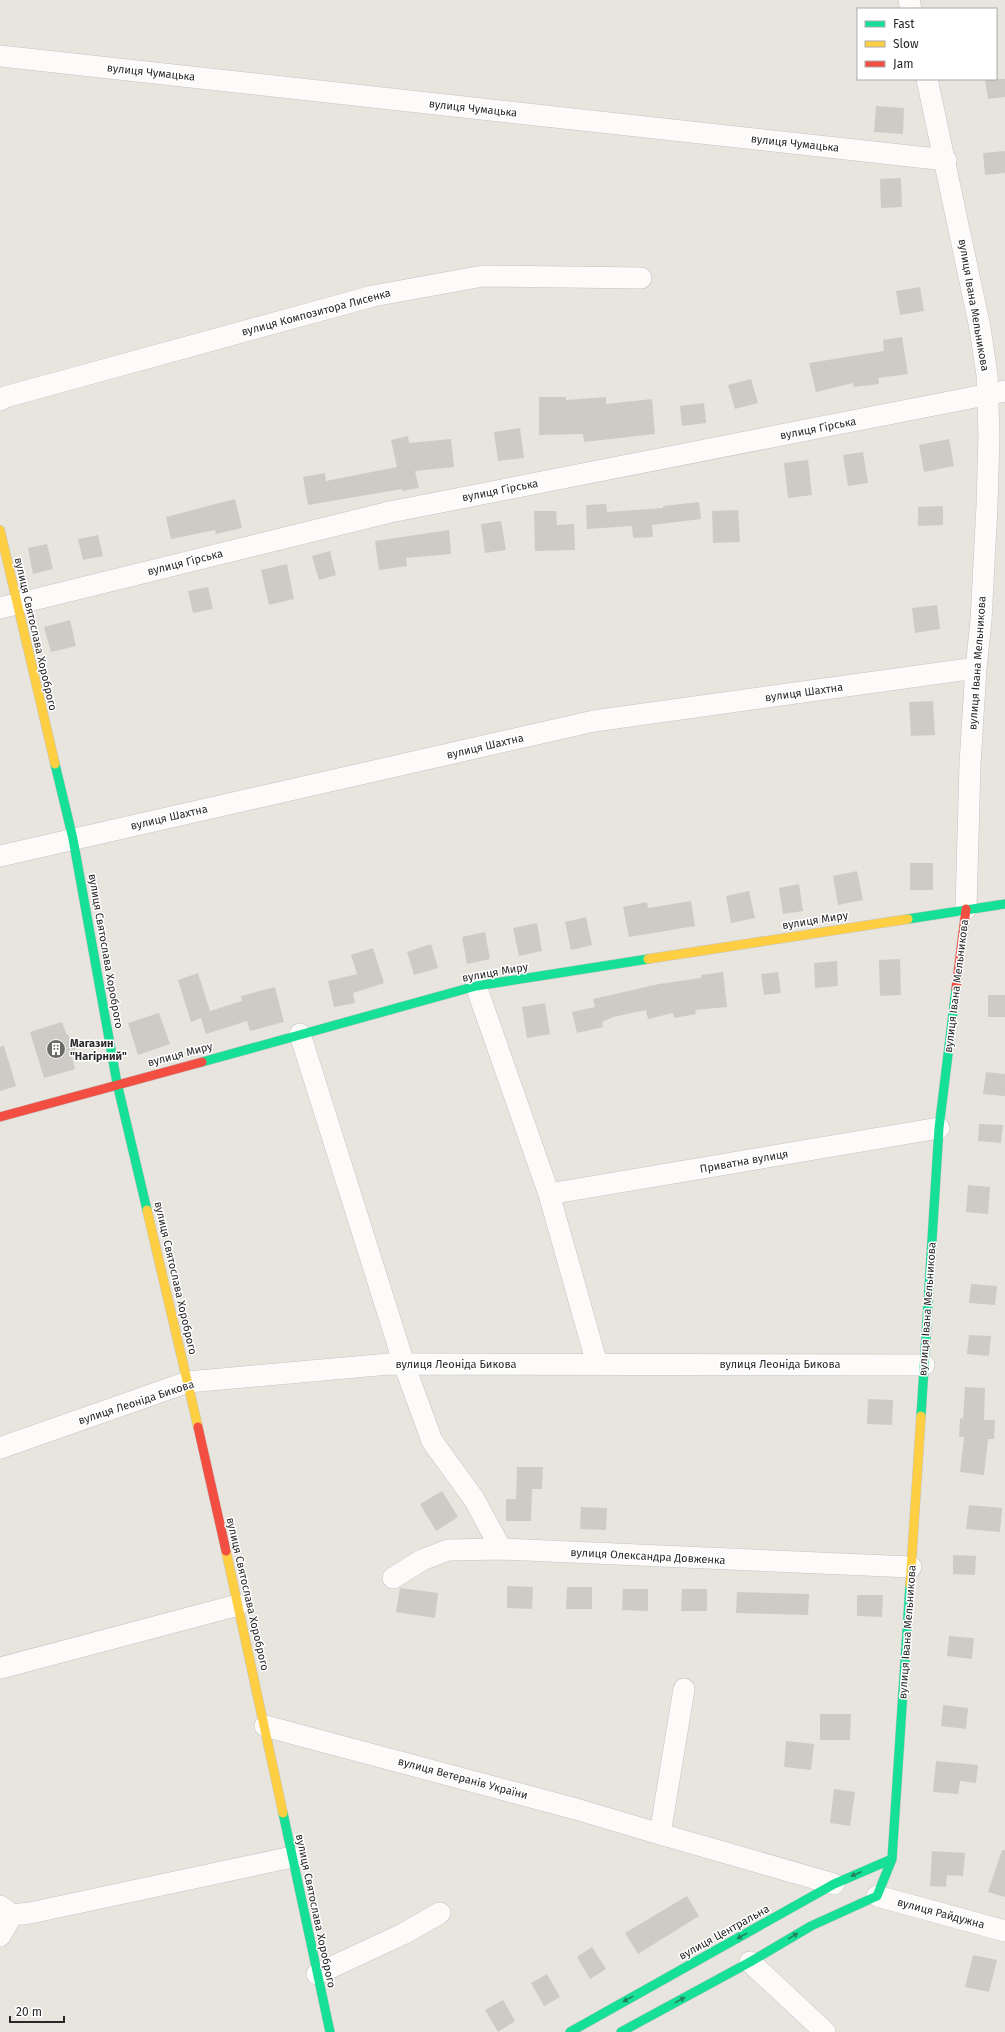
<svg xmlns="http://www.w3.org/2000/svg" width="1005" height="2032" viewBox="0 0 1005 2032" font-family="'Fira Sans',sans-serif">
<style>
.building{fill:#cdcbc5}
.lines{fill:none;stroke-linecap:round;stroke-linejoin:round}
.street-casing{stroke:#c5c3c4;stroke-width:22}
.fast-casing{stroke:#c5c3c4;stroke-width:10}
.slow-casing{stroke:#c5c3c4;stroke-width:10}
.jam-casing{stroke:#c5c3c4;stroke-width:10}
.street{stroke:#fcfbfa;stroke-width:21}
.fast{stroke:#16e098;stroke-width:9}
.slow{stroke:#ffcf43;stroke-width:9}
.jam{stroke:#f24e42;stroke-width:9}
.oneway{fill:#208460}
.labels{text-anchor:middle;stroke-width:3;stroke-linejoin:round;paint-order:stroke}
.street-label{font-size:11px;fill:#292929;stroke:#fff}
.poi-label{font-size:11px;font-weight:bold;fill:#292929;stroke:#fff;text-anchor:start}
</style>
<rect width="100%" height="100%" fill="#e8e5de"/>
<path class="building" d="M985,79h20v18l-17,2z
M876,106l28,2 -1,26 -29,-2z
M1005,151v22l-20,2 -2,-22z
M901,178l1,29 -21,1 -1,-29z
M920,287l4,24 -24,4 -4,-24z
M902,337l6,37 -30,4 1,6 -25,3 -1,-4 -37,9 -7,-29 75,-12 -1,-11z
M751,379l7,24 -23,6 -7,-24z
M539,397h27v3l40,-3v7l46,-5 3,35 -71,8 -1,-8 -44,1z
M704,403l2,20 -24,3 -2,-20z
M520,428l4,30 -26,3 -4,-29z
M408,436l1,7 42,-4 3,28 -39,4 4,17 -17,3v-2l-94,16 -5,-28 22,-4 1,8 71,-14 -6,-27z
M949,439l5,27 -30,6 -5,-27z
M863,452l5,31 -20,3 -5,-31z
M808,460l4,35 -24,3 -4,-35z
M235,499l7,29 -26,6 -1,-4 -44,9 -5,-22z
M699,502l2,17 -49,6 1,12 -20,1 -1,-12 -45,3 -1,-24 20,-1 1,8 56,-4v-2z
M943,506v19l-25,1v-19z
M738,510l2,32 -27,1 -1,-32z
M534,511h22l1,14 17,-1 1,26 -40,1z
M501,521l5,29 -21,3 -4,-29z
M449,530l2,24 -45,4 1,8 -28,4 -4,-29z
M98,535l5,21 -20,4 -5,-21z
M47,544l6,25 -20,5 -5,-26z
M330,551l6,24 -17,5 -7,-24z
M287,564l7,35 -25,6 -8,-35z
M208,587l5,22 -20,4 -5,-22z
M937,605l3,24 -25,4 -3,-25z
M70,620l6,26 -25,6 -7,-25z
M933,701l2,34 -24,1 -2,-34z
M910,863h23v27h-23z
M857,871l6,29 -25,5 -5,-29z
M799,884l4,27 -20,3 -4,-26z
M749,891l6,27 -24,5 -5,-27z
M691,901l4,25 -66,11 -6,-30 24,-5 1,6z
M586,917l6,28 -21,5 -6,-28z
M537,923l5,28 -23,5 -6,-28z
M485,932l5,27 -23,5 -5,-27z
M431,944l7,24 -24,7 -7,-23z
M373,948l11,35 -31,10 2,10 -21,4 -6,-26 29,-7 -6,-19z
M900,959l1,36 -21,1 -1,-36z
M837,961l1,25 -23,2 -1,-25z
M723,972l4,35 -32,3 1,4 -22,4 -1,-5 -25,6 -2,-9 -33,7 -11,5 1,5 -26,6 -5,-21 23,-5 -2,-8 66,-15 42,-6v-3z
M778,972l3,21 -17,2 -3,-21z
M198,973l12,38 32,-10 -1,-5 34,-9 9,35 -34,9 -3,-10 -41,13 -5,-16 -10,4 -13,-42z
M988,995h17v22h-17z
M545,1003l5,31 -23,4 -5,-31z
M159,1013l11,31 -32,11 -10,-32z
M62,1022l4,11 10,13 -4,11 3,12 -31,9 -14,-46z
M4,1046l12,40 -16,5v-44z
M986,1072l19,2v22l-22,-2z
M979,1124l24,1 -2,18 -23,-2z
M968,1185l22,2 -2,27 -22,-2z
M971,1284l26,2 -2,19 -26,-2z
M969,1335l22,1 -2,20 -22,-2z
M965,1387l20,1 -1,32h11l-1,19h-6l-4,36 -24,-3 4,-35h-5l1,-19 3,1z
M868,1399l25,1 -1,25 -25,-1z
M517,1467h26l-1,22h-10l-1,32h-25v-22h10z
M442,1491l16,26 -22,14 -16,-27z
M969,1505l33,3 -2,24 -34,-3z
M581,1507l26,1 -1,22 -26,-1z
M953,1555l23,1 -1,19 -22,-1z
M507,1586l26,1 -1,22 -25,-1z
M567,1587h25v22h-26z
M400,1588l38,5 -3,25 -39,-6z
M623,1589h25v22l-26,-1z
M682,1589h25v22h-26z
M737,1592l72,2 -1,21 -72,-2z
M857,1595h26l-1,22 -25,-1z
M949,1636l25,2 -2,21 -25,-3z
M943,1705l25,3 -2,21 -25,-3z
M820,1714h31l-1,26h-30z
M786,1741l28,3 -3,26 -27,-3z
M936,1761l42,4 -2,18 -16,-2 -2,13 -25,-2z
M834,1789l21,3 -5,34 -20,-3z
M1002,1850h3v47l-17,-5z
M932,1851l33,2 -2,23 -16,-1 -1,12 -16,-1z
M687,1896l12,20 -61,38 -13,-21z
M592,1947l14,22 -16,10 -13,-22z
M973,1955l24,5 -8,32 -24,-5z
M547,1974l13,23 -16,9 -13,-23z
M503,2000l12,21 -17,11 -13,-22z"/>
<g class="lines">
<defs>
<path id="street" d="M909,0l2,9
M0,56l946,104
M927,79l53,249 7,47 2,60 -2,71 -6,115 -5,47 -6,96 -4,145
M0,400l5,-3 368,-101 110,-20 158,2
M0,608l390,-96 615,-121
M0,856l594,-135 382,-53
M476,986l73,208 48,170
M300,1034l104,330 28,77 42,58 27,50
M549,1194l390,-66
M0,1448l188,-66 201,-18 535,1
M393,1578l29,-18 26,-10 53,-1 410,18
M0,1668l238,-63
M684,1689l-24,145 174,50
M265,1726l311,83 84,25
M877,1896l128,35
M0,1906l12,9 18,-2 262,-56
M0,1936l12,-21
M750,1962l75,70
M317,1974l86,-40 37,-21"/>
<path id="fast" d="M55,764l18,75 44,244 30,127
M908,919l97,-15
M202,1062l274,-76 172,-27
M921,1416l18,-288 17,-139
M283,1813l47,219
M877,1896l15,-37 18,-274
M570,2032l264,-148 58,-25
M621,2032l129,-70 61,-36 66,-30"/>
<path id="slow" d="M0,530l55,234
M648,959l260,-40
M147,1210l51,217
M226,1551l57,262
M910,1585l11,-169"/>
<path id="jam" d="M956,989l10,-80
M0,1117l202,-55
M198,1427l28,124"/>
</defs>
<use href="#street" class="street-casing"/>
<use href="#fast" class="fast-casing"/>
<use href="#slow" class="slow-casing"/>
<use href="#jam" class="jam-casing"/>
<use href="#street" class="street"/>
<use href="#fast" class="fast"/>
<use href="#slow" class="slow"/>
<use href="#jam" class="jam"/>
</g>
<defs><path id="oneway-solid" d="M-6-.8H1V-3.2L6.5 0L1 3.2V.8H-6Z"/></defs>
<g class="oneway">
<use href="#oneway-solid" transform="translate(856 1874) rotate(157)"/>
<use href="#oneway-solid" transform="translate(742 1936) rotate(151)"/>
<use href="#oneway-solid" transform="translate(793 1936) rotate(-31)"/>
<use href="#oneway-solid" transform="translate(628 1999) rotate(151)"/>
<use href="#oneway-solid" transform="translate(680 2000) rotate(-29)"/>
</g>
<defs>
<symbol id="building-disc" viewBox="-11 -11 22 22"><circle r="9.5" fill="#6c6b68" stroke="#fff"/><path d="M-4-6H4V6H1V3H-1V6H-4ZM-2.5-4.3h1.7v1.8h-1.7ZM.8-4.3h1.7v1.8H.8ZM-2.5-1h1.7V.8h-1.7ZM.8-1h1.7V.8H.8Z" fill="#fff"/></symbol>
</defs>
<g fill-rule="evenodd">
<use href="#building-disc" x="45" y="1038" width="22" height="22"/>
</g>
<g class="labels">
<g class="street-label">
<text transform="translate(151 72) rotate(6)" y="4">вулиця Чумацька</text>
<text transform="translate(473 108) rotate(6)" y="4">вулиця Чумацька</text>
<text transform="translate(795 143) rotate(6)" y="4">вулиця Чумацька</text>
<text transform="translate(974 305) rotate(80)" y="4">вулиця Івана Мельникова</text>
<text transform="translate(316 312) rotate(-15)" y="4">вулиця Композитора Лисенка</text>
<text transform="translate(818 428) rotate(-11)" y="4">вулиця Гірська</text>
<text transform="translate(500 490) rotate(-11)" y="4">вулиця Гірська</text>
<text transform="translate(185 562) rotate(-14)" y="4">вулиця Гірська</text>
<text transform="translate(36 634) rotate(77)" y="4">вулиця Святослава Хороброго</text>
<text transform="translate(977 663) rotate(-86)" y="4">вулиця Івана Мельникова</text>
<text transform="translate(804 692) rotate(-8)" y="4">вулиця Шахтна</text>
<text transform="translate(485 746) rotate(-13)" y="4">вулиця Шахтна</text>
<text transform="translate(169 817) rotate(-13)" y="4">вулиця Шахтна</text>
<text transform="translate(815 920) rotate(-9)" y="4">вулиця Миру</text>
<text transform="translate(106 951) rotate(80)" y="4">вулиця Святослава Хороброго</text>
<text transform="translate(495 972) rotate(-10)" y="4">вулиця Миру</text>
<text transform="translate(956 986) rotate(-83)" y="4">вулиця Івана Мельникова</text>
<text transform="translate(180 1054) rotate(-15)" y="4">вулиця Миру</text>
<text transform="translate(744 1161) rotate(-10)" y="4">Приватна вулиця</text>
<text transform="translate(176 1278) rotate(77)" y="4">вулиця Святослава Хороброго</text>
<text transform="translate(927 1309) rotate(-86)" y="4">вулиця Івана Мельникова</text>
<text x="456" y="1368">вулиця Леоніда Бикова</text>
<text x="780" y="1368">вулиця Леоніда Бикова</text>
<text transform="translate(136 1402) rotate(-18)" y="4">вулиця Леоніда Бикова</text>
<text transform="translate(648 1556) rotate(3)" y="4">вулиця Олександра Довженка</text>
<text transform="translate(248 1594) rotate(77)" y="4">вулиця Святослава Хороброго</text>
<text transform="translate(907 1632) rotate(-86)" y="4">вулиця Івана Мельникова</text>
<text transform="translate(463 1778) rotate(15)" y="4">вулиця Ветеранів України</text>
<text transform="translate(316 1911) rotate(78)" y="4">вулиця Святослава Хороброго</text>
<text transform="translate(941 1913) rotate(15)" y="4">вулиця Райдужна</text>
<text transform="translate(724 1932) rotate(-29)" y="4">вулиця Центральна</text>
</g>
<g class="poi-label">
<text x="70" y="1047">Магазин<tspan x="70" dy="13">"Нагірний"</tspan></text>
</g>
</g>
<rect x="857" y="8" width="140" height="72" fill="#ffffff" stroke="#a9a9a9"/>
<rect x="865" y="21" width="20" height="6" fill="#16e098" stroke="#a9a9a9"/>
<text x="893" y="28" font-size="12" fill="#292929">Fast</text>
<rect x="865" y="41" width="20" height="6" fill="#ffcf43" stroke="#a9a9a9"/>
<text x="893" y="48" font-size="12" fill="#292929">Slow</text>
<rect x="865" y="61" width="20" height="6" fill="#f24e42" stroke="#a9a9a9"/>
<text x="893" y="68" font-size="12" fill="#292929">Jam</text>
<path d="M10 2016v6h54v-6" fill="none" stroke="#292929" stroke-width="2"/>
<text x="16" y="2016" font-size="12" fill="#292929" stroke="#ffffff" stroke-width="3" paint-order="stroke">20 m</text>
</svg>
